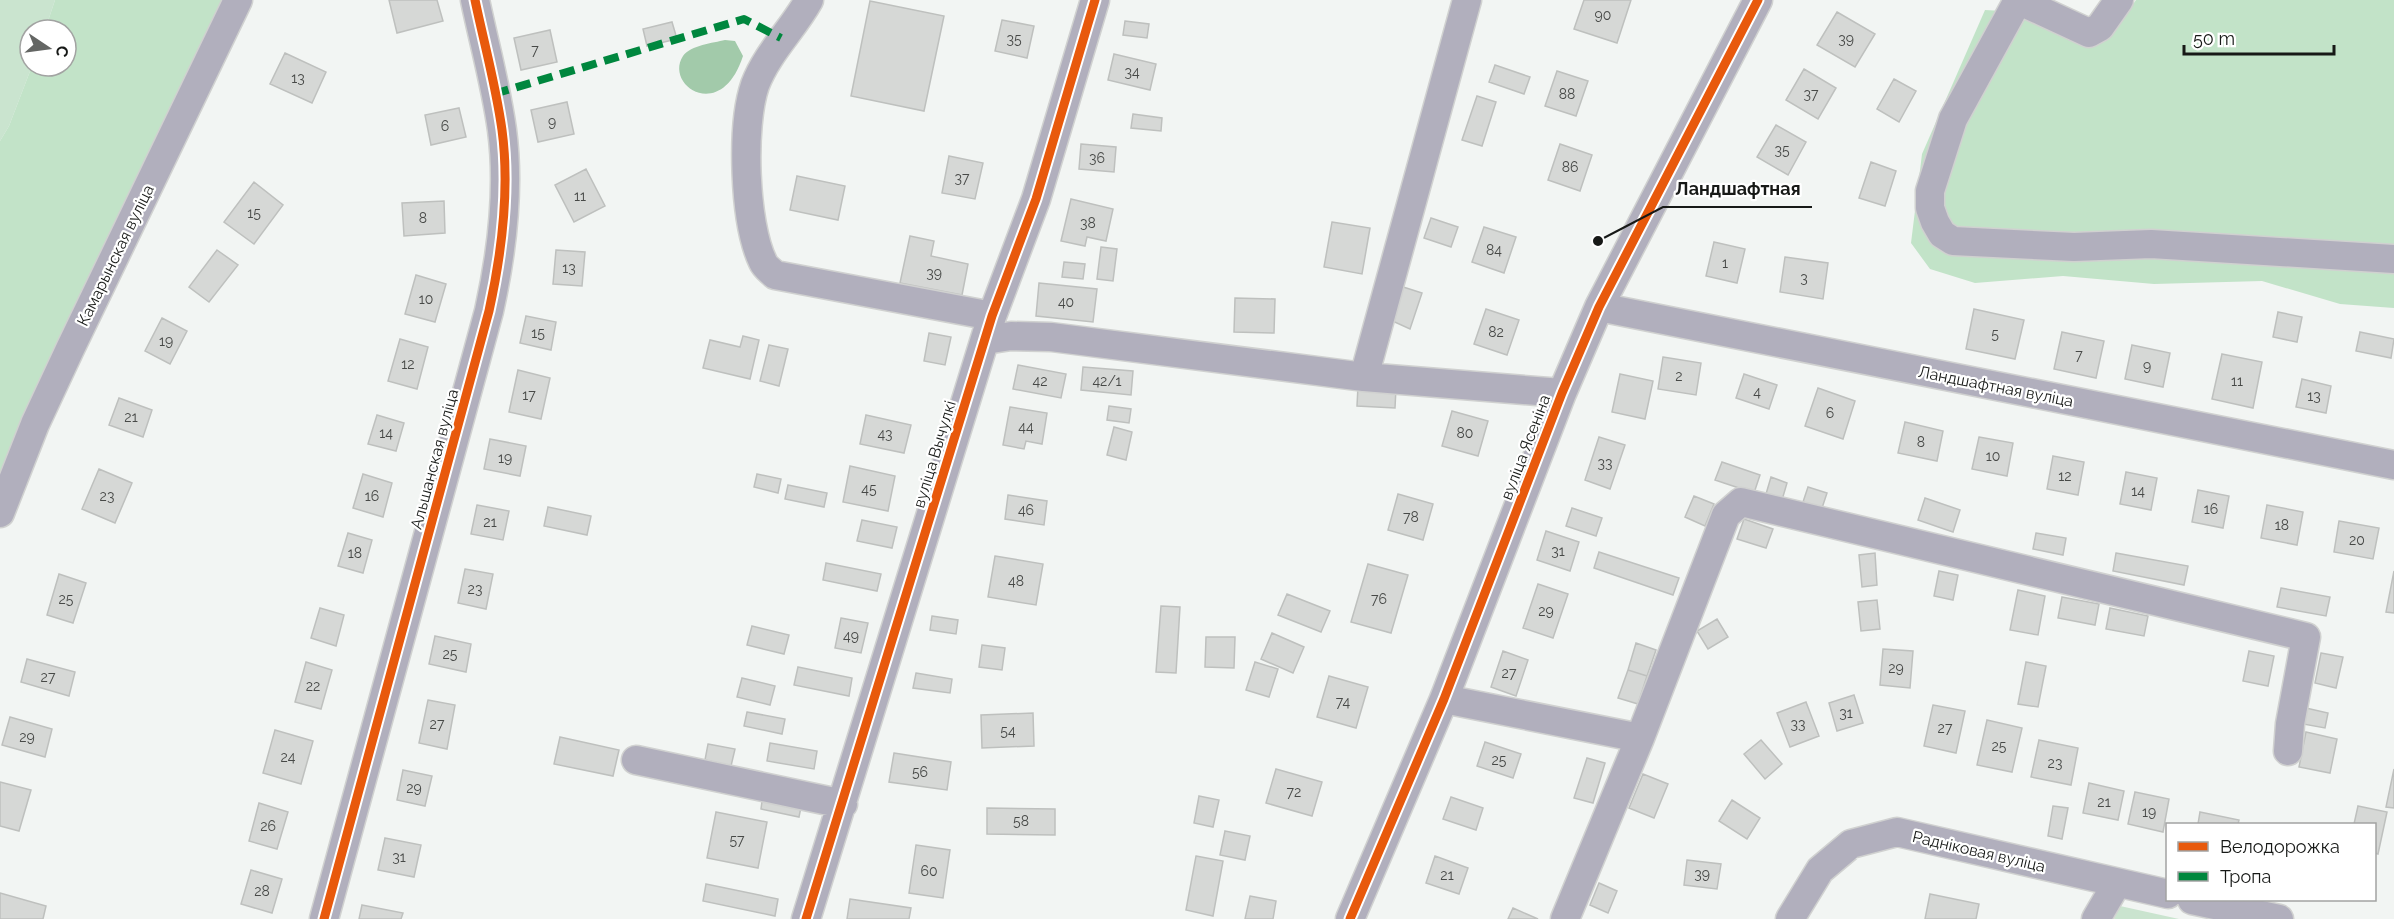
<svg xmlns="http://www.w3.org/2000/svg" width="2394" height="919" viewBox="0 0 2394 919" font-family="Raleway,sans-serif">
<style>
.green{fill:#cae4cf}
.forest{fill:#c2e3c8}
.water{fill:#a2caaa}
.building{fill:#d6d8d6;stroke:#bec0be;stroke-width:1.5}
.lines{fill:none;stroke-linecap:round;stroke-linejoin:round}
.minor-casing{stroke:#d0d1d0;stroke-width:31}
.minor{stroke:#b1afbd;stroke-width:28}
.quiet{stroke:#00873e;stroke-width:8;stroke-dasharray:15 8;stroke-linecap:butt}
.cycleway-casing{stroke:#fff;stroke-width:13}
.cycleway{stroke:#e8590c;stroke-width:9}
.labels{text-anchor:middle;stroke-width:4.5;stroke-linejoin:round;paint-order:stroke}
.number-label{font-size:14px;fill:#474947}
.street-label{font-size:16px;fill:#171917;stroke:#fff}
.leader{fill:none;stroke:#171917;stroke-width:2}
.callout-dot{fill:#171917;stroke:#fff;stroke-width:2}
.callout-label{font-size:18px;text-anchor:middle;font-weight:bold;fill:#171917;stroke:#fff;stroke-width:4.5;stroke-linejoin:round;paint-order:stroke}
</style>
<rect width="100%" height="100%" fill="#f2f5f3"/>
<path class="green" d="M0,0h55l-10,30h-15v36h2l-23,60 -9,15z
M2120,906l59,13h-65z"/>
<path class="forest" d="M55,0h171l-226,488v-347l9,-15 23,-60h34v-36h-21z
M2136,0h258v308l-54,-4 -78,-23 -108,3 -91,-8 -88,7 -45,-14 -19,-26 11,-89 63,-144 52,3 51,25 33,-17z"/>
<path class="water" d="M725,40l10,1 8,15c-22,68 -79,29 -60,0 8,-11 30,-13 42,-16z"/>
<path class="building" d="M389,0h48l6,21 -46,12z
M1584,0h47l-14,43 -43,-14z
M870,1l74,15 -20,95 -73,-15z
M1837,12l38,22 -20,33 -38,-22z
M1002,20l32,6 -7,32 -32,-7z
M1125,21l24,3 -2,14 -24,-3z
M672,22l5,17 -30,7 -4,-17z
M550,30l7,32 -36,8 -7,-32z
M285,53l41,19 -14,31 -42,-19z
M1114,54l42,10 -6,26 -42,-10z
M1495,65l35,12 -6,17 -35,-12z
M1804,69l32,19 -18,31 -32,-19z
M1557,71l31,10 -12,35 -31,-10z
M1894,79l22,12 -17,31 -22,-13z
M1477,96l19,6 -14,44 -20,-6z
M567,102l7,32 -36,8 -7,-32z
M459,108l7,29 -35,8 -6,-30z
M1133,114l29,4 -1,13 -30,-3z
M1776,125l30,17 -18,33 -31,-18z
M1081,144l35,3 -2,25 -35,-3z
M1560,144l32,11 -12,36 -32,-11z
M949,156l34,7 -8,36 -33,-6z
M1871,162l25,9 -11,35 -26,-8z
M586,169l19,37 -31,16 -19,-37z
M797,176l48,10 -7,34 -48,-10z
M254,182l29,23 -29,39 -30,-22z
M1071,199l42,10 -7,32 -19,-4 -2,9 -24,-5z
M444,201l1,32 -41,3 -2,-33z
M1431,218l27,9 -7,20 -27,-9z
M1332,222l38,6 -8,46 -38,-7z
M1484,227l32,10 -12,36 -32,-11z
M910,236l24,5 -3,15 37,8 -6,31 -62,-12z
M1714,242l31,7 -8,34 -31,-7z
M1101,247l16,2 -4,32 -16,-2z
M217,250l21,15 -29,37 -20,-15z
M556,250l29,2 -3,34 -29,-2z
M1785,257l43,6 -5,36 -43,-7z
M1064,262l21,2 -2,15 -21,-2z
M416,275l30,9 -11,38 -30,-8z
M1039,283l58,6 -4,33 -57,-6z
M1397,285l25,8 -12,36 -24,-11z
M1235,298l40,1 -1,34 -40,-1z
M1486,309l33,11 -12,35 -33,-11z
M1974,309l50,11 -9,39 -49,-10z
M2278,312l24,5 -5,25 -24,-5z
M526,316l30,6 -5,28 -31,-7z
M162,318l25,13 -17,33 -25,-13z
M2062,332l42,9 -8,37 -42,-9z
M2360,332l34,7 -3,19 -35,-7z
M929,333l22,4 -6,28 -21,-4z
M743,336l16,4 -9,39 -47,-11 7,-28 30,7z
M400,339l28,8 -11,42 -29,-8z
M769,345l19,4 -9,37 -19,-5z
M2132,345l38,8 -7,34 -38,-8z
M2222,354l40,8 -9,46 -41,-9z
M1663,357l38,6 -5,32 -38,-6z
M1018,365l48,9 -5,24 -48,-9z
M1083,367l50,4 -2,24 -50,-5z
M518,370l32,8 -9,41 -32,-7z
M1620,374l33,7 -8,38 -33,-7z
M1744,374l33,11 -8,24 -33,-11z
M2302,379l29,7 -5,27 -30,-6z
M1358,386l38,2 -1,20 -38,-2z
M1818,388l37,13 -12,38 -38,-13z
M119,398l33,12 -9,27 -34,-12z
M1109,406l22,3 -2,14 -22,-3z
M1010,407l37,6 -5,31 -16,-3 -2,8 -21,-4z
M1452,411l36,10 -10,35 -36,-10z
M377,415l27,8 -8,28 -28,-7z
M866,415l45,10 -7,28 -44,-9z
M1905,422l38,9 -6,30 -39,-8z
M1114,427l18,5 -6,28 -19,-5z
M1599,437l26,8 -15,44 -25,-9z
M1979,437l34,6 -6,33 -35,-7z
M490,439l36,7 -6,30 -36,-7z
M2053,456l31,6 -6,33 -31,-6z
M1722,462l38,13 -6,18 -39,-13z
M850,466l45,10 -7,35 -45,-9z
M99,469l33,14 -17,40 -33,-14z
M2126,472l31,6 -6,32 -31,-6z
M363,474l29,9 -9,34 -30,-9z
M757,474l24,5 -3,14 -24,-6z
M1771,477l16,6 -5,17 -16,-6z
M788,485l39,8 -3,14 -39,-8z
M1808,487l19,6 -5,15 -19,-6z
M2198,490l31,6 -6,32 -31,-6z
M1398,494l35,10 -10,36 -35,-10z
M1008,495l39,6 -3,24 -39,-6z
M1694,496l20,8 -9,22 -20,-9z
M1925,498l35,12 -7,22 -35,-12z
M477,505l32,6 -6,29 -32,-6z
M2267,505l36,7 -6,33 -36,-7z
M548,507l43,9 -4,19 -43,-9z
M1572,508l30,10 -6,18 -30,-10z
M1744,519l29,10 -7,19 -29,-9z
M862,520l35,7 -5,21 -35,-7z
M2339,521l40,7 -6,31 -39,-7z
M1546,531l33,11 -9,29 -33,-11z
M348,533l24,7 -9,33 -25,-7z
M2036,533l30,5 -3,17 -30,-6z
M1599,552l80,26 -6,17 -79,-27z
M1875,553l2,32 -15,2 -3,-32z
M2116,553l72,13 -4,19 -71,-14z
M995,556l48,8 -7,41 -48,-8z
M826,563l55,11 -4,17 -54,-11z
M1368,564l40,11 -17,58 -40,-11z
M465,569l28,5 -7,35 -28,-6z
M1939,571l19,4 -5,25 -19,-4z
M2394,571v42l-8,-1z
M59,574l27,9 -13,40 -26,-8z
M1538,584l30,10 -15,44 -30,-10z
M2281,588l49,9 -4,19 -49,-9z
M2018,590l27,6 -7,39 -28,-5z
M1287,594l43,17 -9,21 -43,-17z
M2062,597l37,7 -4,21 -37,-7z
M1877,600l3,29 -19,2 -3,-29z
M1161,606l19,1 -4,66 -20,-1z
M320,608l24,7 -8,31 -25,-8z
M2110,608l38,8 -4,20 -38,-7z
M932,616l26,4 -2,14 -26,-4z
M841,618l27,5 -7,30 -26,-5z
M1717,619l11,18 -20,12 -11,-18z
M752,626l37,9 -5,19 -37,-9z
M1272,633l32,14 -11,26 -32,-14z
M435,636l36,8 -5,28 -37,-8z
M1206,637h29l-1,31 -29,-1z
M1636,643l20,7 -9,26 -19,-6z
M982,645l23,3 -3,22 -23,-3z
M1883,649l30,2 -3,37 -30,-3z
M1503,651l25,9 -12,36 -25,-9z
M2249,651l25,5 -6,30 -25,-5z
M2321,653l22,4 -7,31 -21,-5z
M27,659l48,13 -6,24 -48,-14z
M306,662l26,8 -11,39 -26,-7z
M1255,662l23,7 -9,28 -23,-7z
M2026,662l20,4 -8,41 -20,-3z
M798,667l54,11 -3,18 -55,-11z
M1628,670l19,6 -9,28 -20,-6z
M916,673l36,6 -2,14 -37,-5z
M1329,676l39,11 -12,41 -39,-11z
M742,678l33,8 -5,19 -33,-8z
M1854,695l9,28 -26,8 -8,-28z
M428,700l27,5 -8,44 -28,-6z
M1806,702l13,34 -29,11 -13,-34z
M1933,705l32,6 -9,42 -32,-7z
M2306,708l22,5 -3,15 -22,-4z
M747,712l38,7 -3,15 -38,-8z
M1033,713l1,33 -52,2 -1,-33z
M10,717l42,12 -7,28 -43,-12z
M1987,720l35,8 -10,44 -35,-7z
M275,730l38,11 -12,43 -38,-11z
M2306,732l31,7 -7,34 -31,-6z
M560,737l59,13 -6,26 -59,-12z
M1761,740l21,24 -17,15 -21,-25z
M2039,740l39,8 -7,37 -40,-8z
M1485,742l36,12 -8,24 -36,-12z
M770,743l47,8 -3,18 -47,-8z
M708,744l27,5 -4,17 -26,-6z
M894,753l57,9 -4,28 -58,-8z
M1587,758l18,5 -12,40 -19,-5z
M1276,769l46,13 -10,34 -46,-13z
M2394,769v39l-8,-1z
M403,770l29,6 -7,30 -28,-6z
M1643,774l25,10 -14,34 -25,-10z
M0,782l31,8 -12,41 -19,-5z
M2089,783l35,8 -6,29 -35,-7z
M2135,792l34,7 -6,33 -35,-8z
M763,794l39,8 -3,15 -38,-8z
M1199,796l20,4 -6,27 -19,-4z
M1451,797l32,11 -7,22 -33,-11z
M1732,800l28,18 -13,21 -28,-18z
M259,803l29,9 -11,37 -28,-8z
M2053,806l15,2 -6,31 -14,-3z
M2358,806l29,6 -9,42 -4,-1v-29h-20z
M987,808l68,1v26l-68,-1z
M716,812l51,10 -9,46 -51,-10z
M2200,812l39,8 -1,4h-40z
M1225,831l25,5 -5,24 -25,-5z
M385,838l36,7 -7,32 -36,-7z
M916,845l34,5 -7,48 -34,-5z
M1196,856l27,5 -10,55 -27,-6z
M1435,856l33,12 -9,26 -33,-11z
M1687,860l34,4 -4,25 -33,-4z
M251,870l31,9 -10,34 -31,-9z
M1599,883l18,8 -9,22 -18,-8z
M706,884l72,15 -3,17 -72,-15z
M0,893l46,13 -3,13h-43z
M1930,894l49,10 -3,15h-51z
M1250,896l26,5 -3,18h-28z
M850,899l61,9 -2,11h-62z
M362,905l41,8 -2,6h-42z
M1513,908l25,11h-30z"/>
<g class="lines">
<defs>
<path id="minor" d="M809,0c-16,29 -42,53 -54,85 -14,41 -11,138 8,177 2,5 8,9 12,13l217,41
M2119,0l-19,27 -11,6 -65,-30 -8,1 -63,115 -23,72v17l5,14 7,12 11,7 121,6 77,-3 243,15
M1599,307l795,158
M985,340l26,-4 40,1 313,40 198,16
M1364,377l103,-377
M0,513l35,-89 35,-75 168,-349
M1444,699l196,39
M636,760l207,44
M2192,900l87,19
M324,919l165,-608c13,-59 21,-121 13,-181 -6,-44 -18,-87 -27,-130
M806,919l186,-603 44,-117 59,-199
M1350,919l94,-220 118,-306 37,-86 159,-307
M1565,919l75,-181 86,-223 15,-13 565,135 -16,87 -2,27
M1790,919l30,-49 31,-26 46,-12 271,62
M2096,919l21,-36"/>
</defs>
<use href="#minor" class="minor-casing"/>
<use href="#minor" class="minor"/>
<path class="quiet" d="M494,94l250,-75 37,19"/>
<defs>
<path id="cycleway" d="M324,919l165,-608c13,-59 21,-121 13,-181 -6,-44 -18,-87 -27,-130
M806,919l186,-603 44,-117 59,-199
M1350,919l94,-220 118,-306 37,-86 159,-307"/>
</defs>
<use href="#cycleway" class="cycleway-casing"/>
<use href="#cycleway" class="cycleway"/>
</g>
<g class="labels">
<g class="number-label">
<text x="1603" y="20">90</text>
<text x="1014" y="44">35</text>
<text x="1846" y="44">39</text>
<text x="535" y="55">7</text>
<text x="1132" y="77">34</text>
<text x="298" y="83">13</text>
<text x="1567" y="99">88</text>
<text x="1811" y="99">37</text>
<text x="552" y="127">9</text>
<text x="445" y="131">6</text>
<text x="1782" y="155">35</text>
<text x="1097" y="163">36</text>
<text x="1570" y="172">86</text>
<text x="962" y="183">37</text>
<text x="580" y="201">11</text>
<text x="254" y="218">15</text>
<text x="423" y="223">8</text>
<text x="1088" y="228">38</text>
<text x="1494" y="255">84</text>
<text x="1725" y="268">1</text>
<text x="569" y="273">13</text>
<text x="934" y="278">39</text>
<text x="1804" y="283">3</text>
<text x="426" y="304">10</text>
<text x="1066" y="307">40</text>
<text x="1496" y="337">82</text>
<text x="538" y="338">15</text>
<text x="1995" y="339">5</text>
<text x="166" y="346">19</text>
<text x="2079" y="360">7</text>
<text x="408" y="369">12</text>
<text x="2147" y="371">9</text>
<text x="1679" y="381">2</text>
<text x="1040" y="386">42</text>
<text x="1107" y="386">42/1</text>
<text x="2237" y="386">11</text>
<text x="1757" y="397">4</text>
<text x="529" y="400">17</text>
<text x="2314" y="401">13</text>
<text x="1830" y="418">6</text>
<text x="131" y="422">21</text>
<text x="1026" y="432">44</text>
<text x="386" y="438">14</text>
<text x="1465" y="438">80</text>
<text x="885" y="439">43</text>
<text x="1921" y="447">8</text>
<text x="1993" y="461">10</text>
<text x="505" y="463">19</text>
<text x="1605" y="468">33</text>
<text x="2065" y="481">12</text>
<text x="869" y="494">45</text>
<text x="2138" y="496">14</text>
<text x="107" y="501">23</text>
<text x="372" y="501">16</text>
<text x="2211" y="514">16</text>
<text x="1026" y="515">46</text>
<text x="1411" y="522">78</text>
<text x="490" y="527">21</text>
<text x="2282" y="530">18</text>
<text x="2357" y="545">20</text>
<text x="1558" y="556">31</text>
<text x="355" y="558">18</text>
<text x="1016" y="586">48</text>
<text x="475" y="594">23</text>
<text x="66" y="604">25</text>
<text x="1379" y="604">76</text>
<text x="1546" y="616">29</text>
<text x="851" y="641">49</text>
<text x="450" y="659">25</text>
<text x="1896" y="673">29</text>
<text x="1509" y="678">27</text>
<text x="48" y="682">27</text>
<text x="313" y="691">22</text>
<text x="1343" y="707">74</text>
<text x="1846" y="718">31</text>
<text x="437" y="729">27</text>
<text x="1798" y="729">33</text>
<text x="1945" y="733">27</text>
<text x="1008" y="736">54</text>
<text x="27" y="742">29</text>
<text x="1999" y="751">25</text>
<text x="288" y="762">24</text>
<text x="1499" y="765">25</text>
<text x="2055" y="768">23</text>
<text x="920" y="777">56</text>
<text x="414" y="793">29</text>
<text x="1294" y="797">72</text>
<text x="2104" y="807">21</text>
<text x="2149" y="817">19</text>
<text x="1021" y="826">58</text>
<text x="268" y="831">26</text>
<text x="737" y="845">57</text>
<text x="399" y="862">31</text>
<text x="929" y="876">60</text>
<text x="1702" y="879">39</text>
<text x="1447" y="880">21</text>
<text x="262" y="896">28</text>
</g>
<g class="street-label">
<text transform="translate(115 255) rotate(-64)" y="6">Камарынская вуліца</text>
<text transform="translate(1996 386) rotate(11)" y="6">Ландшафтная вуліца</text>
<text transform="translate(1525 447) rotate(-69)" y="6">вуліца Ясеніна</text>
<text transform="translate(934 454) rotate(-73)" y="6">вуліца Вычулкі</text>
<text transform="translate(434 459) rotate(-75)" y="6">Альшанская вуліца</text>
<text transform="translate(1979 851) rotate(13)" y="6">Радніковая вуліца</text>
</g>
</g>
<path class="leader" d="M1598 241L1663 207H1812"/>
<circle class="callout-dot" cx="1598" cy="241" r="6"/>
<g class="callout-label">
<text x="1738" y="195">Ландшафтная</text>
</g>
<rect x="2166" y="823" width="210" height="78" fill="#ffffff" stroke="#a2a3a2" stroke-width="1.5"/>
<rect x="2178" y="842" width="30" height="9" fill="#e8590c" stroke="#a2a3a2" stroke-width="1.5"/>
<text x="2220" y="853" font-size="18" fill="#171917">Велодорожка</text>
<rect x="2178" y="872" width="30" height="9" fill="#00873e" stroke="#a2a3a2" stroke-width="1.5"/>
<text x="2220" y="883" font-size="18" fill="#171917">Тропа</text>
<g transform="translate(48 48) rotate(103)"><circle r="28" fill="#ffffff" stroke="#a2a3a2" stroke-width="1.5"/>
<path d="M0-4.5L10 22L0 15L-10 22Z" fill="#646664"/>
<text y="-9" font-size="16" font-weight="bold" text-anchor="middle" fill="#171917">С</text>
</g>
<path d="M2184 45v9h150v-9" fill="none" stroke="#171917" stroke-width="3"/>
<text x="2193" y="45" font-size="18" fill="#171917" stroke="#ffffff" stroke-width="4.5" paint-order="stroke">50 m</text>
</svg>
